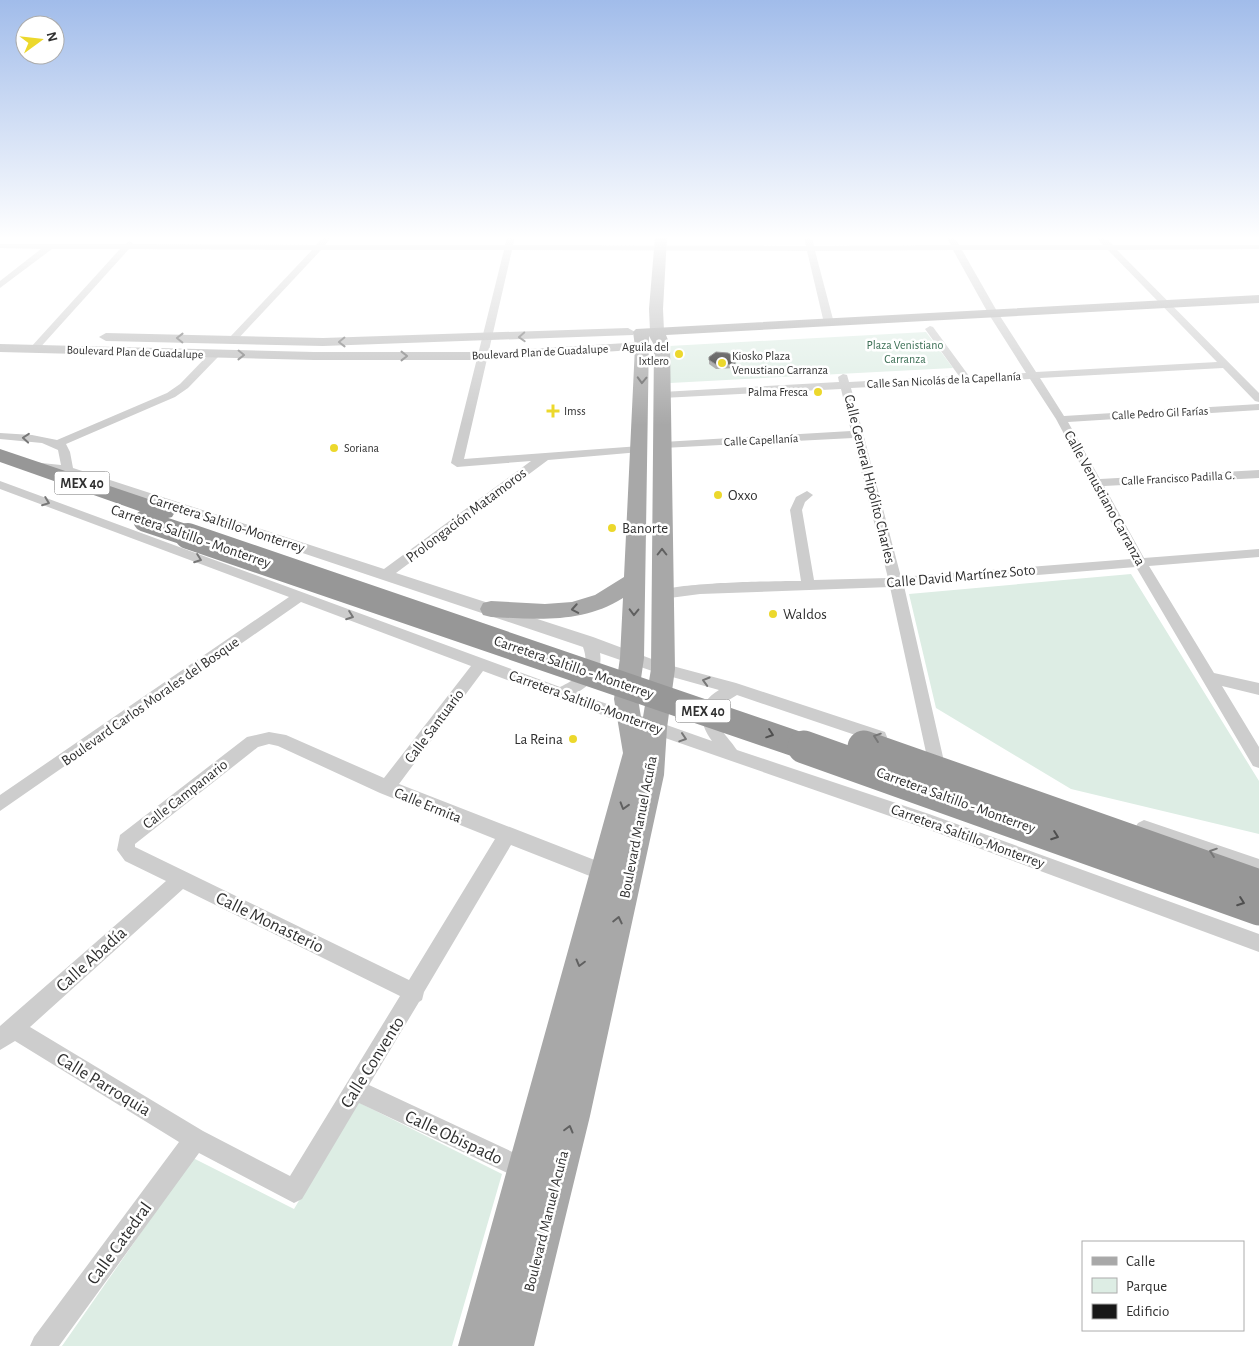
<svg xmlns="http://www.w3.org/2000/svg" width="1259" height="1346" viewBox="0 0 1259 1346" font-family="'Alegreya Sans',sans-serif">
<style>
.green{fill:#ddede4}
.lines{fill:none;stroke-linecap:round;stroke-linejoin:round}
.street{fill:#cdcdcd;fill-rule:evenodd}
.secondary{fill:#bababa;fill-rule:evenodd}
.primary{fill:#a8a8a8;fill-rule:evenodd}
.highway{fill:#979797;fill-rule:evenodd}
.highway-bridge-far2{stroke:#979797;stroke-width:21}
.highway-bridge-far1{stroke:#979797;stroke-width:26}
.highway-bridge{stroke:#979797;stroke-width:33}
.wall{fill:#8b8b8b}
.building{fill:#171717;stroke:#5d5d5d}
.oneway{stroke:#6e6e6e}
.oneway2{stroke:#606060}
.oneway3{stroke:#777}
.oneway4{stroke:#4f4f4f}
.poi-dot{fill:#ecd82c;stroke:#fff;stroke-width:2}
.labels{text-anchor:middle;stroke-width:5;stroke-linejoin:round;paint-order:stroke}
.far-park-label{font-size:12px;fill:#3b6e54;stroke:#fff}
.far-poi-label{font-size:12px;fill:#303030;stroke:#fff;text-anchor:start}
.far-street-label{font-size:12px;fill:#303030;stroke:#fff}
.shield{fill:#fff;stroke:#6e6e6e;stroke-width:1}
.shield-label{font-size:14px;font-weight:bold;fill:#303030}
.street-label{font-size:15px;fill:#303030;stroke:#fff}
.poi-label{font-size:15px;fill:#303030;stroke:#fff;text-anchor:start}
.near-street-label{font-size:18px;fill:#303030;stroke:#fff}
</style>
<rect width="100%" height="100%" fill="#fff"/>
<path class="green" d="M926,332l27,36 -283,15 -1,-37z
M1131,574l128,207v53l-188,-45 -135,-81 -27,-114z
M358,1102l144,72 -50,172h-390l131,-188 101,51z"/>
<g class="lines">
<path class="street" d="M324,237h8l-7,8h180l2,-8h8l-2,8 293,1 -2,-9h8l2,9 137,-1 -5,-8h8l5,8h144l-7,-8h8l9,8h146v4l-142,1 142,143v9l-4,-1 -32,-33 -183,10 24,38 195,-12v6l-191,12 32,57 159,-9v8l-155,8 40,72 115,-9v8l-110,9 65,107 45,10v12l-37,-9 37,61v21l-6,-2 -117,-199 -232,19 39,171 -2,5 -6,2 -6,-2 -2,-5 -37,-170 -190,7 -38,5 -7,-5c7,-12 125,-13 146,-13l-11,-71 6,-13 11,-6 6,4 -8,7 -3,8 12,70 74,-2 -35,-140 -190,10 -6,-3 6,-3 188,-11 -10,-42 -179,9 -5,-3 5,-3 177,-10 -1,-5 5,-3 4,1 2,7 110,-6 -34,-47 5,-3 3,1 36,49 57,-3 -38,-60 -35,-63 -138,1 19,72 -5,3 -5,-3 -17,-72 -295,-1 -48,209 176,-13 6,3 -6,3 -92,8 -152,113 197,64 72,27 71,19 149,49 2,5 -2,5 -6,1 -142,-48 -18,11c-10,16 10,31 18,44l192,64 330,120v18l-332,-123 -279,-97 -165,-61 -84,113 211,82 6,4 3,6 -3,6 -6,2 -99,-39 -87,147 -2,8 -3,2 -50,83 167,78 3,8 -3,8 -8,3 -8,-3 -161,-76 -57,96 -8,4 -95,-50 -140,193h-29l4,-9 145,-195 -164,-101 -15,9v-24l166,-145 -41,-20 -8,-11 3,-15 127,-98 22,-5 17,3 98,43 87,-112 -170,-64 -301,209v-16l289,-198 -289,-108v-8l560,206c19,-9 31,-18 23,-40l-519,-174 -32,-7v-4l29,3 -3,-15 -16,-7 -42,-4v-6l32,2 25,5 110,-47 13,-9 31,-32h8v4l-31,32 -13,9 -109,47 4,8 3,16 311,101 147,-108 -74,6 -6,-4 53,-213h-183l-85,91h-6v-4l82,-87 -183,-1 -92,102h-6v-4l89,-98h-68l-52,39v-7l41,-32 -41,-1v-4h125l5,-3 3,3 183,1zM962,250h146l109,112 -181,10 -38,-59zM1030,379l26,40 75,140 -230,18 -50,-189zM600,653l58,20 61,17c-22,13 -21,32 -7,51l-136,-48c17,-9 27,-21 24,-40zM269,744l9,2 102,47 115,46 -86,141 -274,-133v-3l123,-97zM183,889l217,107 -110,180 -87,-45 -173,-104z
M1144,820l115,39v16l-121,-42 -3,-5 3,-5z"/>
<path class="secondary" d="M655,237h12l-4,72 1,22 -7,4 -7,-4 -1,-22z
M628,328l7,4 -2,3 -310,11 -217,-5 -7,-4 7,-4 217,5z
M643,342l7,4 -2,3 -167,11h-167l-314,-8v-8l314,8h167z"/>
<path class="primary" d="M1259,295v8l-593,32 4,10 5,324 -8,59 -3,47 -74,341 -56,230h-76l165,-593 -9,-54 6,-41 3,-60c-41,26 -86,21 -132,19l-8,-2 -3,-6 3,-6 8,-2 54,3 27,-2 23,-7 29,-18 11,-231 -2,-14 3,-3zM649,336l5,9 -3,324 -9,54 -4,-24 6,-41z"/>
<path class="highway" d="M0,449l172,58 3,5 -3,5 -8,2 -8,-2 -156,-55z"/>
<path class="highway-bridge-far2" d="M144,521l48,16"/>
<path class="highway-bridge-far1" d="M188,536l620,212
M864,747l2,1"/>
<path class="highway-bridge" d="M804,747l455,162
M864,747l395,139"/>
</g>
<path class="wall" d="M709,357h26v11l-19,1 -7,-5z"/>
<path class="building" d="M716,352l12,1 7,4v7l-18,1 -8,-5v-3z"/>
<defs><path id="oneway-chevron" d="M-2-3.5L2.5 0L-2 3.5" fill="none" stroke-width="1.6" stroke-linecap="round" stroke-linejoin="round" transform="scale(1.25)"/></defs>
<g class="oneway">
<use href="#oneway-chevron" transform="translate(522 337) rotate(177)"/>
<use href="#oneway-chevron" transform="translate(180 338) rotate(-179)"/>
<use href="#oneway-chevron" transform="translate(342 342) rotate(179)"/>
<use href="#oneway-chevron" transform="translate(241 355) rotate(1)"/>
<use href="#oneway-chevron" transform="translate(404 356)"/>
</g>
<g class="oneway2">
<use href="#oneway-chevron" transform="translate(642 380) rotate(92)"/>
<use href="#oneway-chevron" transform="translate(662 552) rotate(-90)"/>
<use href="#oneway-chevron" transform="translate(575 609) rotate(170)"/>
<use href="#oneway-chevron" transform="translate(634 612) rotate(91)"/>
<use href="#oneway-chevron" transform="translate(624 806) rotate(107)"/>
<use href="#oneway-chevron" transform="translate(618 920) rotate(-77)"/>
<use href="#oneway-chevron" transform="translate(580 963) rotate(105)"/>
<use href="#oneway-chevron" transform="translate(569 1129) rotate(-75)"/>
</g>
<g class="oneway3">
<use href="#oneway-chevron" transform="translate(26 438) rotate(-175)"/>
<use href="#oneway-chevron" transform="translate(46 502) rotate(21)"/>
<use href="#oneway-chevron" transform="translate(198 559) rotate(20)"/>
<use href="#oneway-chevron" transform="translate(350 616) rotate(20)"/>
<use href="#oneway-chevron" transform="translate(706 681) rotate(-164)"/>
<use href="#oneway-chevron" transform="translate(877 737) rotate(-161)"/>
<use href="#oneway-chevron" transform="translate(683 738) rotate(18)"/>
<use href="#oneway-chevron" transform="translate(1213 852) rotate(-161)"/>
</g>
<g class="oneway4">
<use href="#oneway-chevron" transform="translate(770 734) rotate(19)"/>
<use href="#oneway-chevron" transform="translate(1055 836) rotate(20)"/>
<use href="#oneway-chevron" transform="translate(1241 902) rotate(20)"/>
</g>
<linearGradient id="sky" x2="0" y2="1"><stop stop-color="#a1bcea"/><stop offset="0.56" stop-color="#fff"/><stop offset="1" stop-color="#fff" stop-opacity="0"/></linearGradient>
<rect width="1259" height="425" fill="url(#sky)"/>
<g class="poi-dot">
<circle cx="679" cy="354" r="5"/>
<circle cx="722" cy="363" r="5"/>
<circle cx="818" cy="392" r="5"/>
<path d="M550.5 403.5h5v5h5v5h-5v5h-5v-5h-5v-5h5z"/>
<circle cx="334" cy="448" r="5"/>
<circle cx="718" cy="495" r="5"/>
<circle cx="612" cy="528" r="5"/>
<circle cx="773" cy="614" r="5"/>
<circle cx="573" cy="739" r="5"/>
</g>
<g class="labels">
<g class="far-park-label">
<text x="905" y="349">Plaza Venistiano<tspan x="905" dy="14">Carranza</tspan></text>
</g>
<g class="far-poi-label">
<text x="669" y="351" text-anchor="end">Aguila del<tspan x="669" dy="14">Ixtlero</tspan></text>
<text x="732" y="360">Kiosko Plaza<tspan x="732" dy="14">Venustiano Carranza</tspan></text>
<text x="808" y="396" text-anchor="end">Palma Fresca</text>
<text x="564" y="415">Imss</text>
<text x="344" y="452">Soriana</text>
</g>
<g class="far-street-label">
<text transform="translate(135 352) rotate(2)" y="4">Boulevard Plan de Guadalupe</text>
<text transform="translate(540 352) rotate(-3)" y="4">Boulevard Plan de Guadalupe</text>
<text transform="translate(944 380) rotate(-3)" y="4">Calle San Nicolás de la Capellanía</text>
<text transform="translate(1160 413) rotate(-3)" y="4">Calle Pedro Gil Farías</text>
<text transform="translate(761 440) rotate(-3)" y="4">Calle Capellanía</text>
<text transform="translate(1178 478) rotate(-3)" y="4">Calle Francisco Padilla G.</text>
</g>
<g class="shield">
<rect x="54.5" y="471.5" width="55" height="23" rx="4"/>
<rect x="675.5" y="699.5" width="55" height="23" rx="4"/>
</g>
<g class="shield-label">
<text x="82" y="488">MEX 40</text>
<text x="703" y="716">MEX 40</text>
</g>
<g class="street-label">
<text transform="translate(870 479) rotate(76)" y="5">Calle General Hipólito Charles</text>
<text transform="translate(1105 498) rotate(61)" y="5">Calle Venustiano Carranza</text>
<text transform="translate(466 515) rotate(-37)" y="5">Prolongación Matamoros</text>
<text transform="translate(227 523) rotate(18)" y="5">Carretera Saltillo-Monterrey</text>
<text transform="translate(191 536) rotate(19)" y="5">Carretera Saltillo - Monterrey</text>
<text transform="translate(961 576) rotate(-5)" y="5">Calle David Martínez Soto</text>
<text transform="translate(574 667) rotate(19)" y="5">Carretera Saltillo - Monterrey</text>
<text transform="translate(150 701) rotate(-35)" y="5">Boulevard Carlos Morales del Bosque</text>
<text transform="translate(586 702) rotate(20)" y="5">Carretera Saltillo-Monterrey</text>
<text transform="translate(434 726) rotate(-53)" y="5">Calle Santuario</text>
<text transform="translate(185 794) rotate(-38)" y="5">Calle Campanario</text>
<text transform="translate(956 800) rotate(20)" y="5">Carretera Saltillo - Monterrey</text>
<text transform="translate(428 805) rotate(22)" y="5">Calle Ermita</text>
<text transform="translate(638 827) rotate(-79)" y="5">Boulevard Manuel Acuña</text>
<text transform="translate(968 836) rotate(20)" y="5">Carretera Saltillo-Monterrey</text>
<text transform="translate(546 1221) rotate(-76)" y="5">Boulevard Manuel Acuña</text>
</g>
<g class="poi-label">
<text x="728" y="500">Oxxo</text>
<text x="622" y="533">Banorte</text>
<text x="783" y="619">Waldos</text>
<text x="563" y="744" text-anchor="end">La Reina</text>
</g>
<g class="near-street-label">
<text transform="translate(270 922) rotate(26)" y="6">Calle Monasterio</text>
<text transform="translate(91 959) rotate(-42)" y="6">Calle Abadía</text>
<text transform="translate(372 1062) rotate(-58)" y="6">Calle Convento</text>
<text transform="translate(104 1084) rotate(31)" y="6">Calle Parroquia</text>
<text transform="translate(454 1137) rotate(25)" y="6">Calle Obispado</text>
<text transform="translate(119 1243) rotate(-54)" y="6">Calle Catedral</text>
</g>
</g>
<rect x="1082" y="1241" width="162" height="90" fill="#ffffff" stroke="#acacac"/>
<rect x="1092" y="1257" width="25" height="8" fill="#a8a8a8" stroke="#acacac"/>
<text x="1126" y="1266" font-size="15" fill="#303030">Calle</text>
<rect x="1092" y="1278" width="25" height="15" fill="#ddede4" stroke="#acacac"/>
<text x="1126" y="1291" font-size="15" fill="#303030">Parque</text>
<rect x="1092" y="1304" width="25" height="15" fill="#171717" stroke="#acacac"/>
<text x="1126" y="1316" font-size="15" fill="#303030">Edificio</text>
<g transform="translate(40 40) rotate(75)"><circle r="24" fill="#ffffff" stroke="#acacac"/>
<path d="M0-4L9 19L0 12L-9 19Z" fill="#ecd82c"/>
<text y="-8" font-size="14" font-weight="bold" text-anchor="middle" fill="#303030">N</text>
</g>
</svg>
